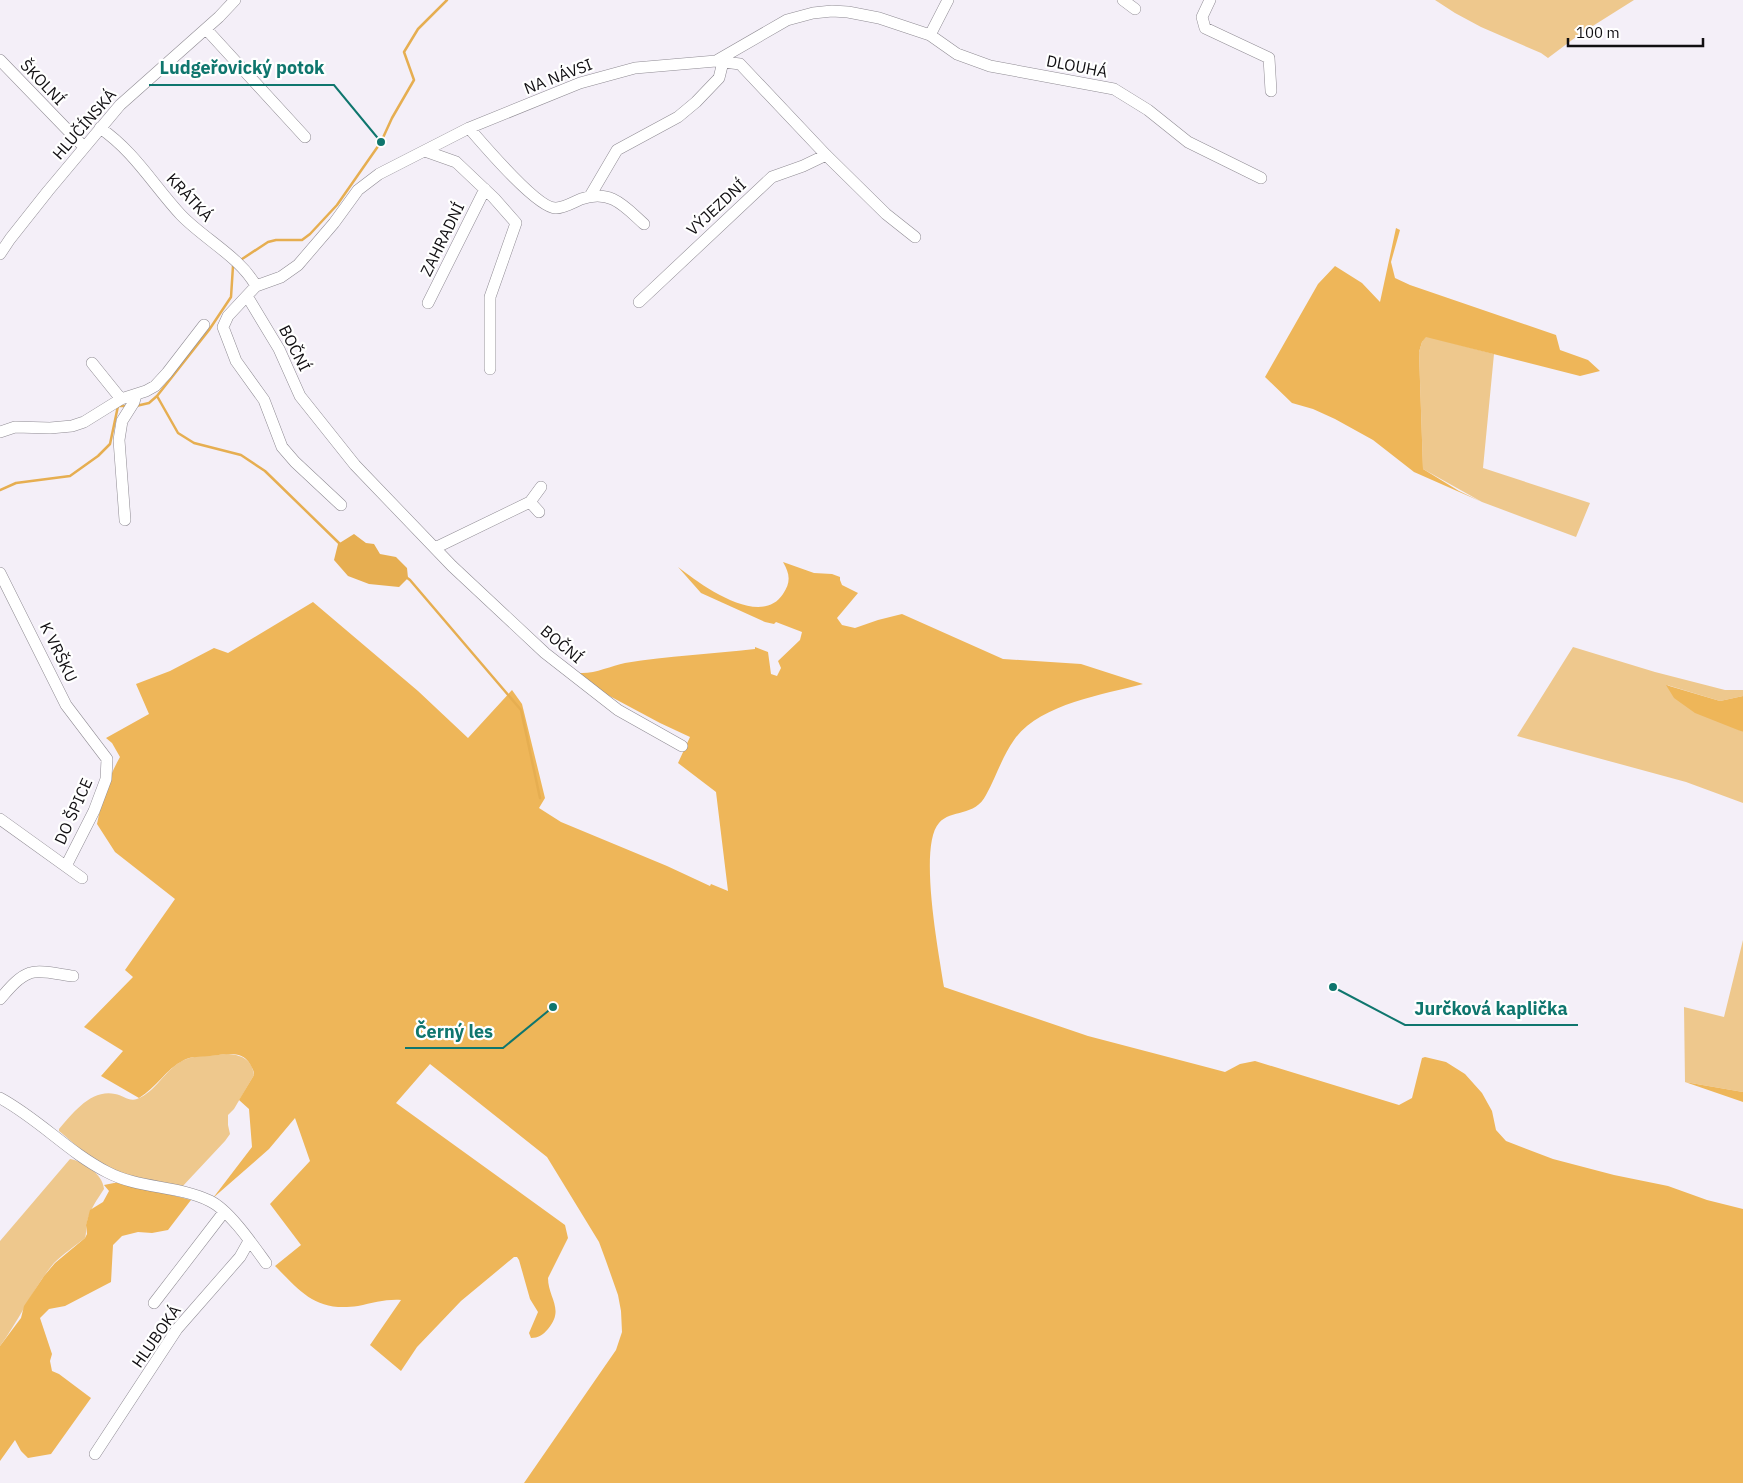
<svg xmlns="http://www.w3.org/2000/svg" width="1743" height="1483" viewBox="0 0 1743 1483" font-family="'IBM Plex Sans',sans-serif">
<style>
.green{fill:#eec88d}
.forest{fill:#eeb659}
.water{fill:#e6ae51}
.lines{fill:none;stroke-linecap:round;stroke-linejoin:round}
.stream{stroke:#e6ae51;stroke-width:2.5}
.minor-casing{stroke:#8f8b93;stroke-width:12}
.minor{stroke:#fff;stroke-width:11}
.labels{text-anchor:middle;stroke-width:4.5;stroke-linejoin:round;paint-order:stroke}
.street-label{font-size:16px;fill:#110f12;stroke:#fff}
.leader{fill:none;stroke:#0f766e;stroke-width:2}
.callout-dot{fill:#0f766e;stroke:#fff;stroke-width:2}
.callout-label{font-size:18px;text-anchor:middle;font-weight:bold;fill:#0f766e;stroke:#fff;stroke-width:4.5;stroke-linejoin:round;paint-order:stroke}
</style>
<rect width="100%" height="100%" fill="#f4eff8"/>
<path class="green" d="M1435,0h199l-54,34 -32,24 -7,-5 -60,-26 -26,-14z
M1426,336l68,18 -11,114 107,35 -14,34 -94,-35 -59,-33 -4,-117 3,-10z
M1573,647l82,25 70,18h18v6l-23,5 -53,-16 63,40 13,7v71l-57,-21 -169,-46z
M1743,940v152l-58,-10 -1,-75 40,10z
M226,1054c14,0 26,5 28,21l-20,34 -6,6v10l2,9 -5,7 -44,47c-26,-5 -56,-10 -79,-23 -16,-9 -29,-23 -43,-34v-2c14,-16 32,-40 56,-35 8,1 14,8 22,5 19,-7 28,-30 47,-39 13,-6 28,-3 42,-6z
M70,1159c13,2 33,15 34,30 -7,11 -14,20 -17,33 -2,6 0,10 -2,16 -10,8 -22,16 -31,25 -21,25 -34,56 -54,83v-105z"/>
<path class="forest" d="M1396,228l4,2 -9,32 4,16 15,7 146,50 4,15 28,10 12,11 -20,5 -154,-39 -4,5 -3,10 4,117 36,22 23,11 -68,-30 -41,-32 -38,-21 -22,-10 -21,-6 -27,-26 53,-93 17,-18 27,17 18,19z
M783,562l31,11 18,1 8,3v3l2,5 16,8 -21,25 5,7 13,3 23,-8 24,-6 101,45 78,5 62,20c-41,11 -104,20 -129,56 -12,17 -18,37 -28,55 -11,22 -35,14 -47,28 -21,23 0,131 5,164l144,49 122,32 15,4 15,-8 15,-3 144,44 13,-7 10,-40 3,-1 21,5 19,12 17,19 10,18 4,19 10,11 47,18 61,16 54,11 39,14 36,9v274h-1219l92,-133 6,-18 -1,-21 -3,-16 -12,-34 -7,-19 -52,-85 -117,-93 -34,39 169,122 3,13 -20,40c0,20 17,31 0,51 -5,6 -10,9 -17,9l-2,-5 9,-21 -8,-13 -11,-39 -2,-3h-3l-53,44 -44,46 -16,24 -31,-26 31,-45c-15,-1 -28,3 -43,6 -42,6 -56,-13 -83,-40l26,-21 -31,-41 40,-43 -15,-43 -26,31 -56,49 39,-51 -3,-38 -10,-9 15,-25c0,-5 -2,-7 -4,-11 -9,-15 -26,-9 -40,-8 -9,1 -18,0 -26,4 -18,9 -28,28 -45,38l-38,-22 22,-25 -39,-24 49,-50 -8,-7 50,-71 -60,-47 -18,-28c5,-24 11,-46 23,-67l-8,-14 -6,-5 43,-24 -13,-30 34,-13 44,-23 14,5 85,-51 105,89 50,47 44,-48 10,14 23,94 -6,10 22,14 106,44 43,20 1,-2 17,7 -12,-99 -38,-29 12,-26 -30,-14 -86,-46 6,-4c14,1 31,-7 45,-10 43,-7 87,-9 130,-14v-2l13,5 3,22 6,2 4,-8 -3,-7 22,-21 2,-8 -26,-10 -2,2 -9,-2 -64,-29 -23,-26c22,17 82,62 105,27 8,-12 7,-20 0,-32z
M1666,685l54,16 23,-5v36l-48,-19 -21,-15z
M1685,1082l58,10v10z
M124,1181l12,5 55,14 -23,30 -16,3 -14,-1 -16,4 -9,9 -2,37 -46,24 -16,3 -9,9 12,36 -2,7 2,10 7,3 32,24 -40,56 -23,4 -7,-7 -6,-11 -15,21v-115l21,-28 3,-12 20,-30 11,-13 30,-25 2,-4 -1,-9 4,-15 13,-8 6,-11 -5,-6z"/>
<path class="water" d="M354,534l12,9 8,1 6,10 16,3 11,11 1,10 -9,9 -30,-3 -21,-8 -14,-16 4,-16z"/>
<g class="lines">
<path class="stream" d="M239,261l29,-19 8,-2h26l8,-6 27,-29 44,-63 11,-24 22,-38 -10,-28 14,-23 29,-29
M157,396l21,37 16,10 47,12 24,16 76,74
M136,406l13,-3 8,-7 52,-66 22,-33 2,-31
M0,490l16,-7 54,-7 28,-20 12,-12 8,-38h10
M406,577l4,3 111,130 19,88"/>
<defs>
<path id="minor" d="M1123,0l12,9
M1210,0l-8,17 3,11 64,30 2,33
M206,29l99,108
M930,35l18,-35
M0,60l84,87
M716,61l24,3 86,91 60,59 29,23
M100,128c34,23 54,58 81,87 23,24 59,42 75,71
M469,128c13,15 69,81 87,80 8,0 18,-6 25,-9 30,-10 43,7 63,25
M425,151l31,11 38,36 22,25 -26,74v72
M590,196l27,-46 61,-33 18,-15 23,-24 4,-16
M0,254l10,-15 38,-48 72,-86 99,-88 16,-17
M247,296l32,53 21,47 55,69 97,101 93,87 73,57 64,36
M639,302l133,-125 31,-11 23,-11
M428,303l57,-114
M92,363l29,36
M0,432l15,-5 35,1 22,-2 12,-4 37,-23 25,-8 9,-5 12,-13 37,-48
M530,502l9,10
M341,505l-46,-43 -13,-15 -18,-47 -28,-39 -13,-34 5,-11 28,-30 25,-9 17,-12 36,-42 24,-33 21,-16 90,-46 111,-45 55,-15 81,-7 71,-41 26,-7 19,-2 16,1 31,6 51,17 27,19 33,12 124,23 34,21 40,32 73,36
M125,520l-6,-80 3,-19 12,-19 2,-7
M435,548l95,-46 11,-15
M0,573l66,132 41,54 -1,20 -12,32 -28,55
M0,819l82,59
M0,999c8,-9 18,-22 30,-26 10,-4 32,2 43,3
M0,1098c39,21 68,54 107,74 32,17 70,13 103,29 19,9 43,44 56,62
M154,1303l70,-91
M95,1454l82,-125 63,-72 9,-16"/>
</defs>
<use href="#minor" class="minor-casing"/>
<use href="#minor" class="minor"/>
</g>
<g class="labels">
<g class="street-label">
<text transform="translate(1077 66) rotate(11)" y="6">DLOUHÁ</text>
<text transform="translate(558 76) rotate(-21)" y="6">NA NÁVSI</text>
<text transform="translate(43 82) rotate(46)" y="6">ŠKOLNÍ</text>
<text transform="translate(84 124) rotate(-49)" y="6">HLUČÍNSKÁ</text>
<text transform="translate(190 197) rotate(47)" y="6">KRÁTKÁ</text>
<text transform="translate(716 207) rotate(-43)" y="6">VÝJEZDNÍ</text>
<text transform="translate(442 239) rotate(-64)" y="6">ZAHRADNÍ</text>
<text transform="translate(295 348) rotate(63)" y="6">BOČNÍ</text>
<text transform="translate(562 644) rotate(40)" y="6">BOČNÍ</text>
<text transform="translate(59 652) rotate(64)" y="6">K VRŠKU</text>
<text transform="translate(73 811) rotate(-66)" y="6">DO ŠPICE</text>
<text transform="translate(156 1336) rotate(-55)" y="6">HLUBOKÁ</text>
</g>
</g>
<path class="leader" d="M381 142L334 85H149M1333 987L1405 1025H1578M553 1007L503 1048H405"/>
<g class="callout-dot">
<circle cx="381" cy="142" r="5"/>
<circle cx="1333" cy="987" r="5"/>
<circle cx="553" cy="1007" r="5"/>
</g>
<g class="callout-label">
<text x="242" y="74">Ludgeřovický potok</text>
<text x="1491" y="1015">Jurčková kaplička</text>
<text x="454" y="1038">Černý les</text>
</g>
<path d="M1568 38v8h135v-8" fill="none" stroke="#110f12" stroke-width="2.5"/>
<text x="1576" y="38" font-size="15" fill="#110f12" stroke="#ffffff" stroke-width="4" paint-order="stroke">100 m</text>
</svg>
